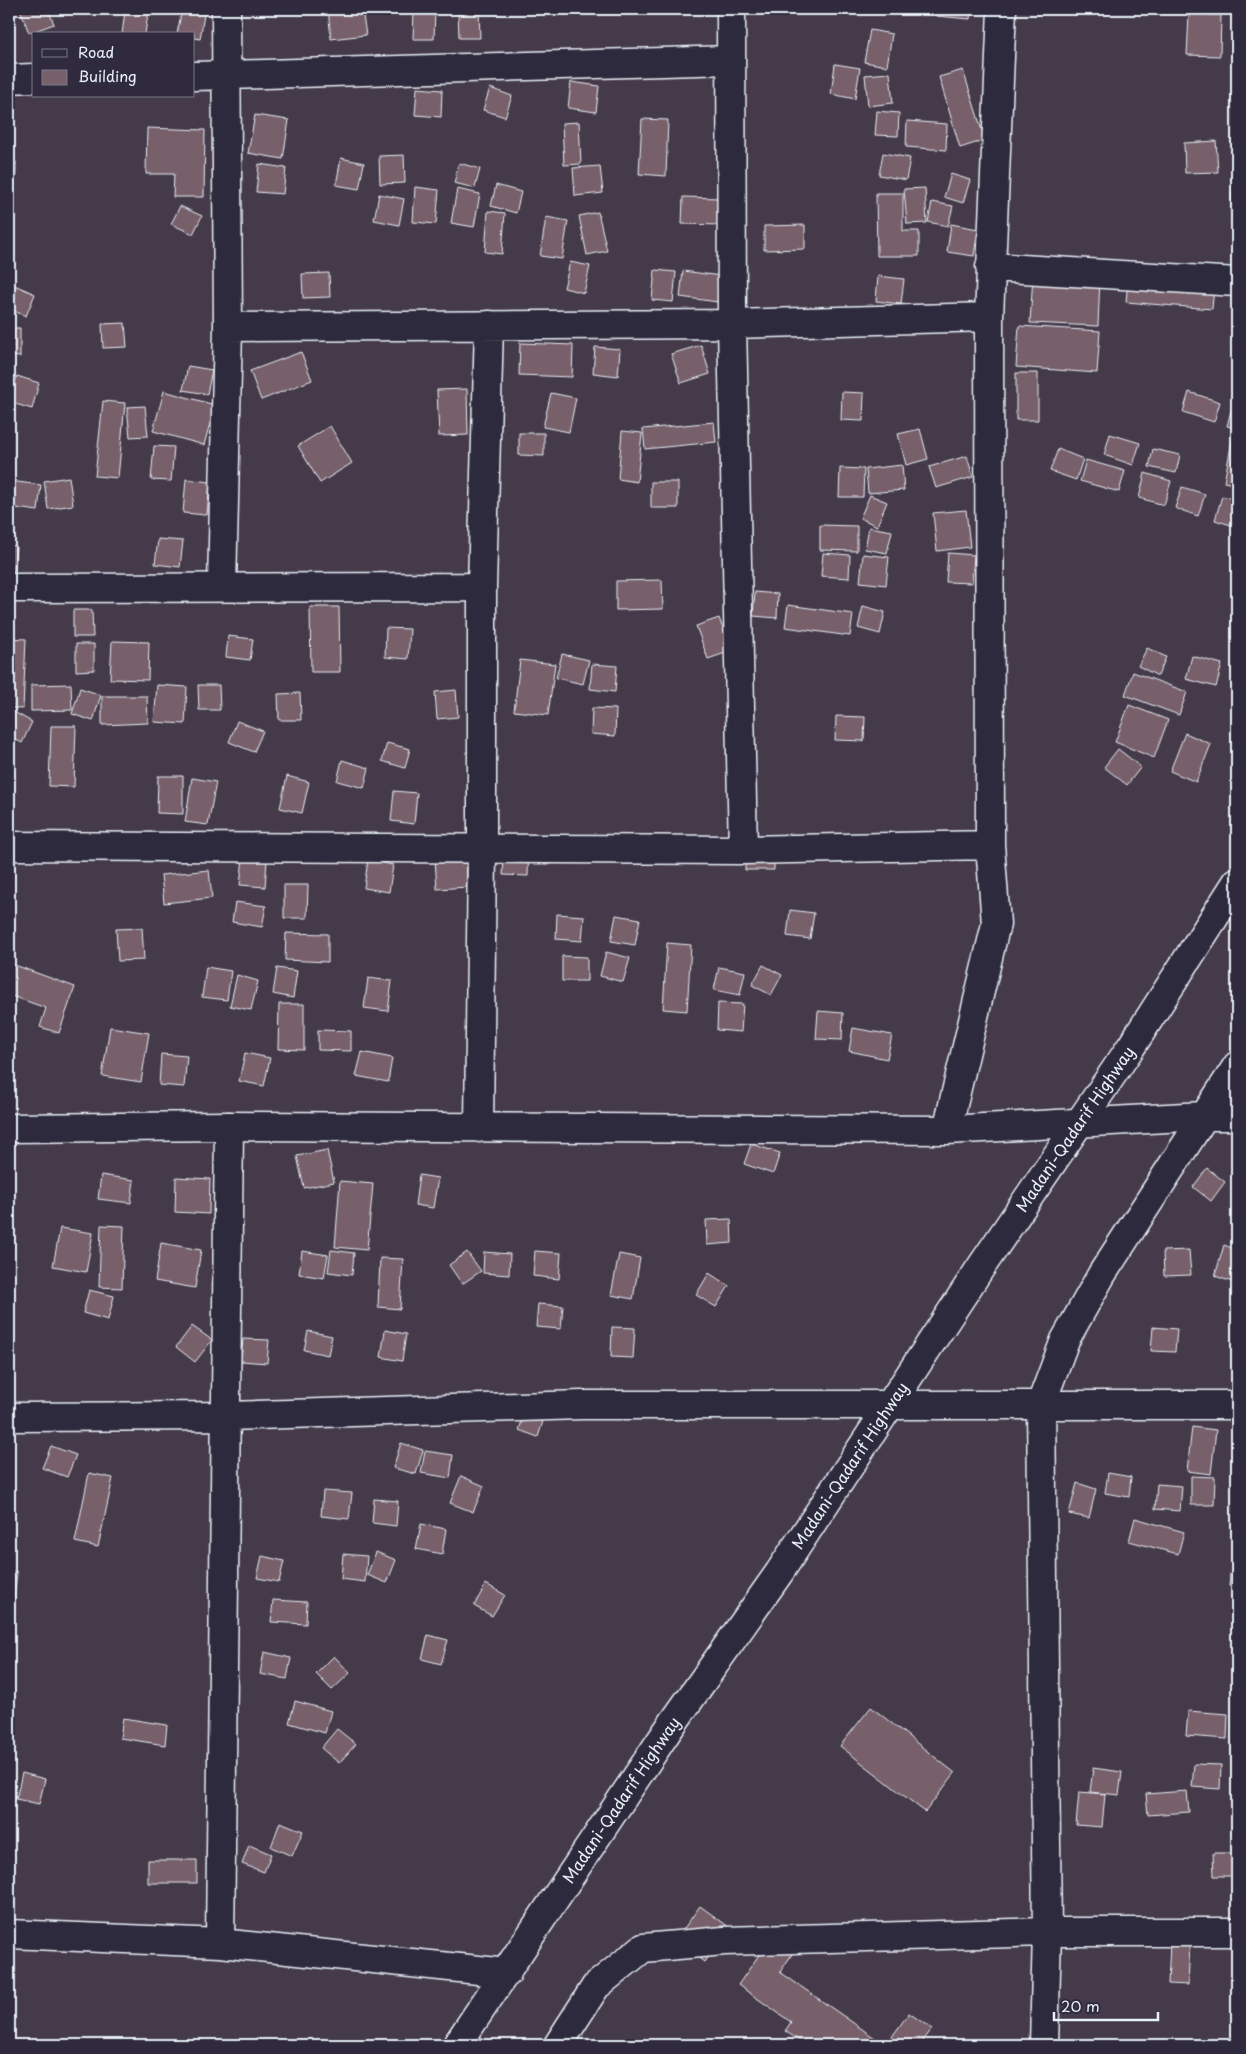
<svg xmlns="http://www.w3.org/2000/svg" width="1246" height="2054" viewBox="0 0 1246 2054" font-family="'Playpen Sans',sans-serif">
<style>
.building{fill:#78606a;stroke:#e8f1f8}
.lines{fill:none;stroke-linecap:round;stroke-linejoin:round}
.street-casing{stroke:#e8f1f8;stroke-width:31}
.highway-casing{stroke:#e8f1f8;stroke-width:31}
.street{stroke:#2f2a3d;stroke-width:28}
.highway{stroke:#2f2a3d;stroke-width:28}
.labels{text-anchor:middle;stroke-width:4;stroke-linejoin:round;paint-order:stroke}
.street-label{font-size:16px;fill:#e8f1f8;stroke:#2f2a3d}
</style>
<rect width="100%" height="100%" fill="#453a4a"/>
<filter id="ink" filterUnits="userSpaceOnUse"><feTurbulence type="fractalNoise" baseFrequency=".02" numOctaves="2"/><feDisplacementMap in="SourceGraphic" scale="10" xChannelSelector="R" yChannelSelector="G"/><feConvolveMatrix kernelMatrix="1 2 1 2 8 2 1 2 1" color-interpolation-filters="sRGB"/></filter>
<g filter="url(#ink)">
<path class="building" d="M20,9h28l6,15 -25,9z
M182,9h23l-5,30 -6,-1v-4h-17z
M328,9h34l4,26 -35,4z
M414,9h21l-1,30h-21z
M937,9h34l-1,10 -34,-3z
M479,10l1,28h-21l-1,-27z
M125,11l23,3 -3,20h-23z
M1189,14l32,1 -1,41 -33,-1z
M870,30l22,4 -5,32 -23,-4z
M835,64l25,4 -5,31 -24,-5z
M963,70l22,70 -25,8 -21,-71z
M890,73l3,30 -25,3 -3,-31z
M571,82l28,4 -3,26 -28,-4z
M417,88l25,2 -1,27 -26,-2z
M490,88l22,8 -7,21 -22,-7z
M877,111l22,2 -1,23 -23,-1z
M255,115l34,5 -6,39 -35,-6z
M642,119l26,1 -2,56 -27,-2z
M907,121l40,3 -1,26 -40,-3z
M579,122l2,42 -17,1 -2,-42z
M147,128l58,2 -1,67h-31l1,-23h-28z
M1216,141l2,31 -33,1 -1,-30z
M883,153l27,5 -4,22 -27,-5z
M404,155l1,28 -25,1 -1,-28z
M341,158l23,5 -5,26 -23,-4z
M9,162h7l-1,40h-6z
M459,163l21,6 -5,19 -21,-5z
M259,164l27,4 -3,26 -27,-2z
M600,166l3,27 -28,3 -2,-28z
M951,174l19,6 -7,23 -19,-6z
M496,185l25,7 -5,21 -25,-7z
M415,187l24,3 -3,34 -23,-2z
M925,188l2,35 -20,1 -3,-35z
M457,189l23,5 -6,33 -23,-4z
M1232,192h5v31h-6z
M876,193h27v38h16v25h-42z
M379,194l25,5 -5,26 -25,-5z
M683,197l38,1 -1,27 -38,-1z
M932,202l21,4 -5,20 -20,-4z
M180,206l22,10 -9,18 -22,-10z
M488,211l17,2 -3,41 -17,-2z
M598,212l9,39 -20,4 -8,-39z
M546,217l22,4 -6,38 -22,-3z
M951,224l27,5 -4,27 -27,-4z
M805,225v24l-41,1v-24z
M570,262l20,4 -6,27 -20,-5z
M1129,269l86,8 -3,32 -86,-7z
M655,270l21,2 -3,30 -21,-2z
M683,271l38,5 -3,26 -38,-5z
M329,273l1,24 -27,1 -1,-24z
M1033,275l67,3 -2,48 -68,-3z
M878,276l26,3 -3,25 -25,-3z
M12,284l23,10 -9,22 -17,-7v-17z
M125,323l2,24 -24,1 -1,-24z
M1019,326l81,5 -3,42 -81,-6z
M9,328h11v29l-11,-1z
M520,343l53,2 -1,32 -53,-2z
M701,345l9,29 -29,9 -10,-29z
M595,347l25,2 -2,27 -25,-3z
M301,352l11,28 -51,20 -11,-29z
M188,366l24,4 -5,24 -24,-4z
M1016,373h22v47h-22z
M17,376l22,7 -7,26 -23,-7z
M467,389l1,46 -29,1 -2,-46z
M164,391l51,14 -11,40 -51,-14z
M842,392l22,1 -1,28 -22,-1z
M1189,392l31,10 -6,20 -31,-10z
M551,393l25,5 -7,34 -26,-5z
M103,401l22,2 -7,75 -23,-2z
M1233,403l4,1v24l-10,-2z
M145,406l3,30 -18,1 -3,-30z
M714,422l2,20 -71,7 -2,-20z
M330,426l22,37 -32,20 -22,-37z
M920,429l8,30 -22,6 -8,-31z
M622,431l20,2 -5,49 -19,-3z
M519,433h25v23l-25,-1z
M1110,434l30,9 -7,22 -29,-10z
M1232,441l5,1v43l-13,-3z
M154,446l20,1 -3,34 -20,-1z
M1058,449l25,10 -7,21 -26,-9z
M1153,449l27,6 -4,18 -27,-6z
M967,456l6,21 -37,11 -7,-21z
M1086,460l39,11 -6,21 -39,-11z
M902,465l2,25 -36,3 -2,-24z
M840,468l24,1 -1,28h-24z
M1145,473l26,8 -7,24 -25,-7z
M69,477l4,28 -25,4 -4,-28z
M186,479l24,3 -3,33 -24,-2z
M9,481l32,4 -3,26 -29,-4z
M651,482h27v26h-27z
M1182,487l23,7 -7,22 -23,-8z
M870,495l17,7 -10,24 -17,-8z
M1222,496l15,4v27l-22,-7z
M966,510l4,37 -33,4 -4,-38z
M820,525l37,1v25l-37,-1z
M869,527l23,4 -5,22 -22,-4z
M158,539l25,2 -3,26 -25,-3z
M9,545l7,1 -2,26 -5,-1z
M823,553l27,2 -1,23 -28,-2z
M948,553l26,2 -2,28 -26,-1z
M863,554l26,3 -3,28 -26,-3z
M662,580l1,29 -47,1v-29z
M755,592l23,2 -1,24 -24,-2z
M788,605l65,9 -3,22 -65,-9z
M863,606l22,6 -5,22 -22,-6z
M310,607h29l1,65h-29z
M73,610h19l1,27h-20z
M719,618l12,33 -23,8 -12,-33z
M386,628l24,1 -2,30 -23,-2z
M228,636l25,3 -3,21 -24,-3z
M9,638l17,1 -3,70 -14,-1z
M112,641l37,1 -1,38 -38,-1z
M76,644h18v26l-18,1z
M1147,648l19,9 -8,19 -20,-10z
M562,654l27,6 -6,24 -27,-6z
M1192,656l30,8 -6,23 -30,-8z
M520,660l35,4 -7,51 -34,-4z
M592,664l25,2 -2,26 -25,-3z
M1133,672l54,20 -8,23 -54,-20z
M71,684l1,26 -41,1v-26z
M157,685l30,2 -2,37 -31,-2z
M198,685h21l1,25h-21z
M80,688l21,7 -8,26 -21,-7z
M456,690l2,27 -21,2 -2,-27z
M300,693l1,27h-22l-1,-26z
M102,696h45l1,27 -46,2z
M1129,705l39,15 -14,38 -39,-16z
M592,708l24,1 -1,27 -24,-2z
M10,710l22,12 -10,21 -13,-7z
M836,716l29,1 -1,24 -29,-1z
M237,721l26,10 -9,21 -25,-10z
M51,726h25l-2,61 -25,-1z
M1185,733l26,11 -15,38 -26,-11z
M387,743l23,6 -5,19 -23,-7z
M1118,749l23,18 -14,18 -23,-18z
M342,760l27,8 -5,20 -27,-7z
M158,776h25v38l-26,-1z
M287,776l22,6 -7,31 -22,-5z
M192,778l24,4 -8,43 -23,-3z
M394,791l23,2 -3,31 -23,-3z
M505,840l24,1 -1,35 -25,-1z
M745,844l29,1v25h-29z
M466,857l1,30 -30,2 -2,-30z
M243,858l24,3 -2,26 -25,-2z
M368,860l25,5 -4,27 -25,-4z
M209,870l3,28 -48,5 -3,-28z
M284,885h24l-1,33h-23z
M235,902l31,4 -4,21 -30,-5z
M790,910l24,3 -4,26 -23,-3z
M557,914l27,2 -2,25 -26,-2z
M616,915l24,4 -5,26 -24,-4z
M142,928l2,32 -26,1 -2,-32z
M286,933l42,1v28l-43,-2z
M667,943l24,2 -4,66 -24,-2z
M606,952l24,6 -7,24 -23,-6z
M562,956l25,1v24h-25z
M9,963l66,24 -16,46 -19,-6 6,-19 -37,-13z
M763,965l19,10 -11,20 -19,-10z
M206,967l25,4 -4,29 -25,-3z
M719,967l26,5 -5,23 -26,-5z
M277,968l20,3 -4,27 -20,-4z
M237,975l21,6 -7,29 -21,-4z
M368,978l24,3 -4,30 -24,-3z
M718,1003l25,1 -2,28 -24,-2z
M279,1004h25v46l-26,-1z
M818,1011l25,2 -1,27 -26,-1z
M110,1027l39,6 -8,49 -39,-6z
M853,1028l39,7 -5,24 -38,-8z
M318,1030l33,1v20l-33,-1z
M362,1052l30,6 -4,24 -32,-6z
M245,1053l25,5 -6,28 -25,-5z
M161,1054l26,2 -3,31 -25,-2z
M751,1144l29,9 -7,21 -29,-10z
M327,1150l7,32 -30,6 -7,-32z
M1207,1168l18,14 -14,19 -18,-14z
M101,1175l33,5 -3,23 -33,-4z
M419,1175l19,3 -5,30 -18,-3z
M176,1177l34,2 -1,35 -34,-2z
M340,1181l33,3 -6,66 -32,-3z
M731,1219l1,24 -25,2 -1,-25z
M101,1225l23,1 -2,62 -23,-1z
M60,1228l33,5 -7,39 -33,-6z
M161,1243l40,7 -6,38 -40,-7z
M1224,1245l13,5v25l-2,8 -20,-7z
M331,1250l23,3 -2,22 -24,-3z
M1189,1250l2,25 -27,1 -1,-25z
M302,1251l26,4 -4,23 -25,-4z
M535,1251l26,2 -2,26 -26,-3z
M467,1252l14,19 -19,13 -13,-19z
M484,1252l26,2 -1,21 -26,-2z
M619,1254l21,4 -7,41 -22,-4z
M380,1258l23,1 -3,50 -22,-2z
M709,1273l20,13 -13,21 -20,-12z
M89,1290l25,6 -6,24 -25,-7z
M538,1304l25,2 -2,23 -25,-2z
M192,1326l20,14 -17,22 -19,-15z
M612,1327l23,1 -2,30 -22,-1z
M1153,1327l24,2 -2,23 -24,-1z
M385,1330l21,4 -4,27 -21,-4z
M308,1331l24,5 -4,19 -24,-5z
M243,1339l26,1 -2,23 -26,-2z
M9,1348l7,8 -7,7z
M526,1409l19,6 -7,22 -19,-7z
M1192,1427l24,3 -5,44 -24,-3z
M401,1443l22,7 -7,24 -23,-6z
M51,1446l25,9 -9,22 -25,-9z
M425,1451l28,4 -3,23 -29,-5z
M89,1473l24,5 -15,69 -23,-5z
M1108,1473l23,4 -2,20 -24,-4z
M461,1476l23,10 -11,26 -23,-9z
M1191,1476l24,1 -1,28h-23z
M1077,1483l19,6 -7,29 -20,-4z
M1157,1484l25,2 -2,25 -25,-2z
M323,1491l29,2 -3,26 -28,-3z
M374,1499l24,2 -2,25 -24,-3z
M1135,1518l49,14 -6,22 -49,-13z
M421,1524l25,5 -4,25 -26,-5z
M376,1552l20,8 -9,23 -20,-8z
M343,1554l24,2 -2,26 -24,-3z
M262,1556l22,5 -5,21 -22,-4z
M1231,1564l6,1v22l-8,-1z
M9,1571l8,1 -4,37h-4z
M486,1584l19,11 -13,21 -18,-10z
M273,1600l34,2 -1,22 -35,-2z
M428,1635l20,5 -7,24 -19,-5z
M264,1652l27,6 -4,21 -27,-5z
M334,1656l16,17 -18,17 -16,-16z
M295,1701l36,10 -6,22 -36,-10z
M871,1707l84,66 -30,39 -85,-66z
M1188,1711l40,3 -1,25 -41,-3z
M123,1718l44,7 -2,20 -45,-7z
M337,1729l19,15 -17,19 -18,-15z
M1194,1764l27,1 -1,24 -28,-2z
M1093,1768l29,4 -3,23 -29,-3z
M22,1773l23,6 -6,25 -23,-5z
M1187,1791l2,21 -41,3 -2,-21z
M1079,1792l26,2 -3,33 -26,-2z
M280,1822l23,9 -11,25 -21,-9z
M249,1845l22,9 -7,18 -22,-8z
M1213,1853h24v23h-23z
M148,1860h49v23h-49z
M700,1906l29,21 -25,35 -29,-21z
M1171,1922l20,1 -3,62 -20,-1z
M777,1929l22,15 -19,28 105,73h-79l-21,-14 6,-9 -53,-37z
M909,2013l23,16 -12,16h-34z"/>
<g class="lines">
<defs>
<path id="street" d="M731,9l1,315 11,526
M194,76l537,-16
M9,79l25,-1
M990,267l247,15
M228,327l504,-3 257,-7
M222,587l6,-260 -2,-318
M9,588l473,-1
M9,846l734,4 247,-5
M9,1128l220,-2 718,4 257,-14h33
M479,1128l3,-279v-262l7,-262
M947,1130l49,-206 -6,-79 -1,-528 13,-308
M9,1417l218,-1 355,-11h655
M9,1934l211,9 287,30
M220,1943l9,-817
M558,2045l38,-59 47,-38 81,-7 323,-9h190
M1044,2045l3,-113 -6,-528 24,-64 37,-66 135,-208"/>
<g id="highway">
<path id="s1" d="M457,2045l211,-315 111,-157 204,-309 148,-217 106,-165"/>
</g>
</defs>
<use href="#street" class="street-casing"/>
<use href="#highway" class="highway-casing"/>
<use href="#street" class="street"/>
<use href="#highway" class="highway"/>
</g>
</g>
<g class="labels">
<g class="street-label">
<text dy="6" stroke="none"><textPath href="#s1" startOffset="1105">Madani-Qadarif Highway</textPath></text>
<text dy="6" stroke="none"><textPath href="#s1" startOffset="700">Madani-Qadarif Highway</textPath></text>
<text dy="6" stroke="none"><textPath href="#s1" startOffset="295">Madani-Qadarif Highway</textPath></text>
</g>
</g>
<rect width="1246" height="2054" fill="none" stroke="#2f2a3d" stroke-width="30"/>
<rect x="15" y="15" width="1216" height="2024" fill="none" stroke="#e8f1f8" stroke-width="2" filter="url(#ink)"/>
<rect x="32" y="32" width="162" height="65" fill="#2f2a3d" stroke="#797a88"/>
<rect x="42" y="49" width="25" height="8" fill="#2f2a3d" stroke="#797a88"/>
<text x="78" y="58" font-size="15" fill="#e8f1f8">Road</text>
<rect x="42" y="70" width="25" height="15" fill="#78606a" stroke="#797a88"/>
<text x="78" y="82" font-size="15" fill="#e8f1f8">Building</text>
<path d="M1054 2012v8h104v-8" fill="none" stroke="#e8f1f8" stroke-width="2.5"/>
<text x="1061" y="2012" font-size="15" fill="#e8f1f8" stroke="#2f2a3d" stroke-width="4" paint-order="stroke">20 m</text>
</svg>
